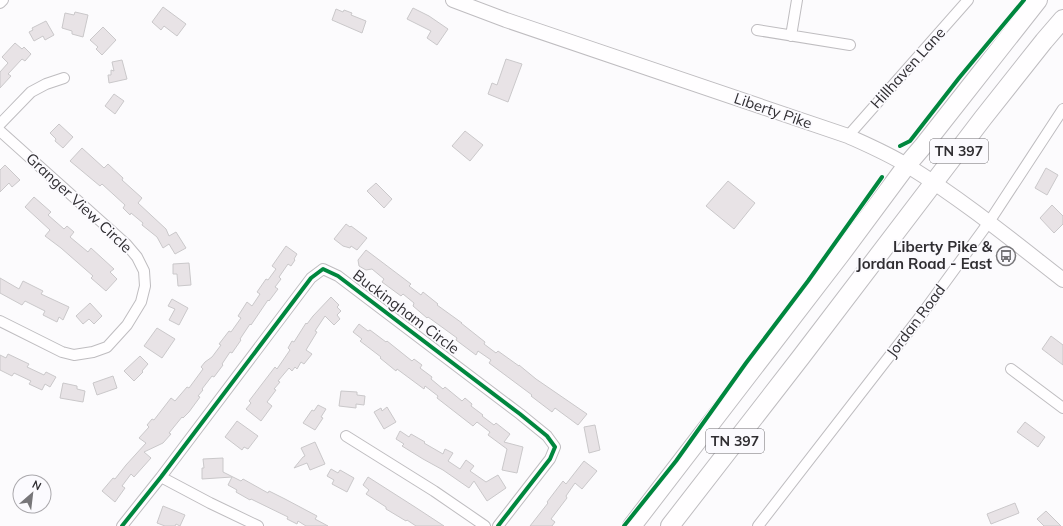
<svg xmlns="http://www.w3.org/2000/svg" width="1063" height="526" viewBox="0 0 1063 526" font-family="Mulish,sans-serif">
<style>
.building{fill:#e8e3e6;stroke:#cac8ca}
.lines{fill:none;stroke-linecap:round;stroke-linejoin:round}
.street-casing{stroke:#bfbdc0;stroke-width:12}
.secondary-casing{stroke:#bfbdc0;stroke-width:16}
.highway-casing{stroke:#bfbdc0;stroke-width:20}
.street{stroke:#fffeff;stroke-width:10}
.secondary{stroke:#fffeff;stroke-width:14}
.highway{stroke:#fffeff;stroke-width:18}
.cycleway-casing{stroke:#fbfafe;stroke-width:6}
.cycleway{stroke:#00873e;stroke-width:4}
.labels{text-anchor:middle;stroke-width:3.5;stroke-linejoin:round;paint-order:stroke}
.shield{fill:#fbfafe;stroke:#6d6b6f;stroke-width:1}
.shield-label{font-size:14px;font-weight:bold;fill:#302e32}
.street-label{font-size:15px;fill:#302e32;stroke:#fbfafe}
.poi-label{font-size:15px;font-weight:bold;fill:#302e32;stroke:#fbfafe;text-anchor:end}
</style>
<rect width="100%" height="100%" fill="#fcfbfd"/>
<path class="building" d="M163,7l23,17 -9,12 -13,-10 -3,4 -9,-8z
M413,8l16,8 19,13 -11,16 -10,-7 4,-7 -24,-12z
M336,9l7,3 1,-2 8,3 -1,2 15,6 -4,12 -30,-13z
M75,12l13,3 -5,22 -11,-3v-3l-10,-3 3,-15 9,2z
M46,21l8,14 -9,5 -2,-4 -9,5 -5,-9 4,-2 -1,-2z
M103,27l13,13 -14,15 -6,-6 2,-2 -8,-7z
M15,43l7,6 2,-2 7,7 -6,7 -3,-2 -14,15 3,2 -11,12v-16l8,-9 -6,-6z
M506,59l16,5 -14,38 -20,-8 4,-11 5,2z
M122,60l5,19 -18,4 -1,-8h3v-5l3,1 -2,-9z
M114,94l10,7 -9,13 -10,-8z
M59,124l14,13 -10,11 -8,-7 1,-2 -6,-6z
M465,131l18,14 -13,16 -18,-15z
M82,148l22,20 4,-4 15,14 -1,2 20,18 -4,5 28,26 3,7 7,-4 10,16 -11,6 -6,-10 -6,4 -6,-11 -15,-12 1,-2 -12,-10 -1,2 -7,-7 2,-3 -23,-21 -2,2 -30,-25z
M5,165l15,15 -8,7 -3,-4 -9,9v-22z
M1046,168l12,7 -11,20 -12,-7z
M728,181l27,22 -21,26 -28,-23z
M376,183l16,16 -8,9 -17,-17z
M34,197l17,15 -3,3 16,14 3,-3 7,6 -4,5 18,15 3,-4 23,21 -4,3 7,7 -11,12 -15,-13 2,-2 -32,-28 -16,-12 5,-6 -25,-23z
M1052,205l11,11v8l-9,9 -14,-15z
M346,224l4,3 1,-1 16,12 -10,12 -6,-4 -1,2 -7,-2 -9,-7z
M286,246l11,8 -3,5 1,1 -4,6 -3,-2 -9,13 2,2 -6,8 3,2 -9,12 -1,-1 -17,25 -1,-1 -10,15 1,1 -9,13 -2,-1 -8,12 1,1 -9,12 -2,-1 -10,13 1,1 -5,6 2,1 -11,15 -6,6 -1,-1 -13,16 2,1 -8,9 -19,9 7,6 -17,19 -3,-3 -9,12 3,2 -10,14 -13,-11 11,-13 2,1 11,-14 20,-22 -7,-5 10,-11 -2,-2 5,-6 2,1 17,-22 4,3 12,-14 2,1 14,-19 -2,-2 4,-5 7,-5 9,-12 -2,-1 10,-13 2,1 10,-14 -3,-2 9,-14 5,4 8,-12 -3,-2 9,-13 2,1 8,-11 -4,-3z
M366,250l45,34 -2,2 12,9 2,-3 15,12 -1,1 25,18h-1l24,19 -1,2 12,9 2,-2 21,15v-1l17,14 51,35 -9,11 -23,-17 -3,4 -21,-16 1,-1 -43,-32 2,-3 -13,-9 -2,4 -20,-15 1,-2 -29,-21 -1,1 -14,-12 1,-3 -11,-9 -2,2 -19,-14 2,-3 -12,-10 -6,1 -7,-4 -1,-6z
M189,263l2,22 -13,1 -1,-12h-4v-10z
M0,278l19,11 4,-8 20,10 -2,3 28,13 -6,13 -4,-3 -2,5 -14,-7 2,-4 -20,-10 -3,4 -22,-12z
M331,297l8,8 -2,2 4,4 -4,4 3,4 -6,6 -9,-9 -10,15 2,1 -11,18 6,4 -8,10 -3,-2 -4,7 -2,-2 -3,4 -3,-3 -11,13 2,1 -6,7 2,1 -9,12 5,4 -11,15 -15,-12 5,-6 -2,-2 26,-34 2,2 13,-19 -2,-2 4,-7 2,1 12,-19 1,1 6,-8z
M172,299l16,9 -9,17 -10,-5 6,-11 -7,-3z
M90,303l12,13 -8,8 -5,-5 -6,5 -7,-8z
M359,324l9,7 2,-1 16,12 1,-1 25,20 2,-2 8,6 -2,3 12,9 -1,2 12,10 2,-2 17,14 3,-3 7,6 -1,2 12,9 -1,1 12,9 2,-2 14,11 -6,8 19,5 -6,26 -15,-3 5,-21 -19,-14 2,-3 -13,-10 -4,4 -36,-28 1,-2 -13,-10 -1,3 -27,-20 -1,2 -16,-13 1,-1 -21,-16 2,-2 -9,-7z
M157,328l18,11 -13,19 -18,-12z
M1051,336l12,9v20l-21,-16z
M8,354l21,10 -2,3 17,8 2,-3 10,5 -6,10 -5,-3 -3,6 -13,-6 2,-3 -17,-8 -2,3 -12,-6v-15l6,3z
M140,356l8,8 -6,7 1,1 -9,9 -10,-10z
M113,376l4,12 -20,7 -4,-12z
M63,383l14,3v3l8,2 -2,11 -23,-4z
M341,391l16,1v3l8,1 -1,9 -8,-1v4l-17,-2z
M318,405l8,4 -5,8 2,1 -8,12 -12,-7 9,-13 2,1z
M387,407l9,15 -12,7 -10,-17 7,-4 1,3z
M237,421l21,15 -10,13 -4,-2 -2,3 -17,-13z
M1025,422l20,15 -7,10 -21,-15z
M595,425l5,25 -11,3 -5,-26z
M400,431l9,6 2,-3 14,8 -1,1 19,11 2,-5 8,4 -5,8 12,8 6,-9 8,6 -4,5 16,11 12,-7 8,13 -19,13 -13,-20 -5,7 -26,-18 -20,-11 -21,-13 2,-2 -8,-5z
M315,442l10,22 -15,6 -3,-7 -13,5 9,-11 2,-1 -4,-8z
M223,458v14l18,9 2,-2 25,14 1,-2 16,8 32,17 -2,3 13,7h-22l-8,-5 -1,3 -10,-5 1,-2 -37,-18 -1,1 -14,-8 1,-2 -9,-5 4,-8 -30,2v-11h2l-1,-9z
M584,461l13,10 -15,18 -7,-6 -9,13 1,2 -16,21 4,3 -3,4h-22l18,-23 -1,-1 16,-21 3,3z
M331,469l7,4 2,-3 14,8 -7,14 -15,-8 2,-4 -7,-4z
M368,477l47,30 29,19h-28l-9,-6 -1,1 -20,-12v-2l-20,-13 3,-4 -6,-5z
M1015,503l4,10 -28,11 -4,-10z
M163,506l22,9 -5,11 -4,-2 -1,2h-10l-8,-3z
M1046,511l15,15h-17l-7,-7z"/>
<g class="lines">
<defs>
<path id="street" d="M0,3l3,-3
M757,30l93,15
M791,36l6,-36
M0,124l31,-32 15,-8 18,-6
M0,131l126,113 11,13 7,14 1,15 -4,16 -14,23 -20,22 -14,5 -19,3 -12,-3 -62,-31
M848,136l120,-136
M1011,369l52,39
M346,436l88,55 51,35
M161,477l49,26 48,23
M122,526l39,-49 150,-199 12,-9 15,7 182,138 27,22 8,11 -5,12 -52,67
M758,526l161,-208 70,-96 74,-113"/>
<path id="secondary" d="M453,0l53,20 342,116c20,9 41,18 60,30 55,34 105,75 155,114"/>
<path id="highway" d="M632,526l209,-272 66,-89 17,-20 114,-145
M670,526l131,-169 182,-239 61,-77 19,-22"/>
</defs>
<use href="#street" class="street-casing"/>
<use href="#secondary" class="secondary-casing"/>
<use href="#highway" class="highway-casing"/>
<use href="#street" class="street"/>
<use href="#secondary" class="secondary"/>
<use href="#highway" class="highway"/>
<defs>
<path id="cycleway" d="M900,146l10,-5 49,-63 65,-78
M122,526l39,-49 150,-199 12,-9 15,7 182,138 27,22 8,11 -5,12 -52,67
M624,526l52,-65 70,-98 62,-82 74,-104"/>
</defs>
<use href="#cycleway" class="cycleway-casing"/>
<use href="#cycleway" class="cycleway"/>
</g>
<defs>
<symbol id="bus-ring" viewBox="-11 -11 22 22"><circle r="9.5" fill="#fbfafe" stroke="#777679" stroke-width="1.5"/><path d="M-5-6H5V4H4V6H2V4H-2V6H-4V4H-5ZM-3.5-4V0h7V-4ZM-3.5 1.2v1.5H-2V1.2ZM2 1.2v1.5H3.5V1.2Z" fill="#777679"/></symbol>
</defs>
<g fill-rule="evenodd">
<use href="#bus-ring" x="995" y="245" width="22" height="22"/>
</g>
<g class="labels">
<g class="shield">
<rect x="930" y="139" width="58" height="24" rx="3"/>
<rect x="706" y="429" width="58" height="24" rx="3"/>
</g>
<g class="shield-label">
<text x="959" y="156">TN 397</text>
<text x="735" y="446">TN 397</text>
</g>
<g class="street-label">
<text transform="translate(908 68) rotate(-48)" y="5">Hillhaven Lane</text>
<text transform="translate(773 111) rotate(19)" y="5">Liberty Pike</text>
<text transform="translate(79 203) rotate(43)" y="5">Granger View Circle</text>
<text transform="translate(406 312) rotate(37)" y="5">Buckingham Circle</text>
<text transform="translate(916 321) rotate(-53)" y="5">Jordan Road</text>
</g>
<g class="poi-label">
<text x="992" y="252">Liberty Pike &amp;<tspan x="992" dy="17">Jordan Road - East</tspan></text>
</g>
</g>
<g transform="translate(32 494) rotate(28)"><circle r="19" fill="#fbfafe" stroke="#aaa8ac"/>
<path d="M0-3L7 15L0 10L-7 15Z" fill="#777679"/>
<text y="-6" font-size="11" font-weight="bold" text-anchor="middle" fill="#302e32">N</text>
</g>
</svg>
